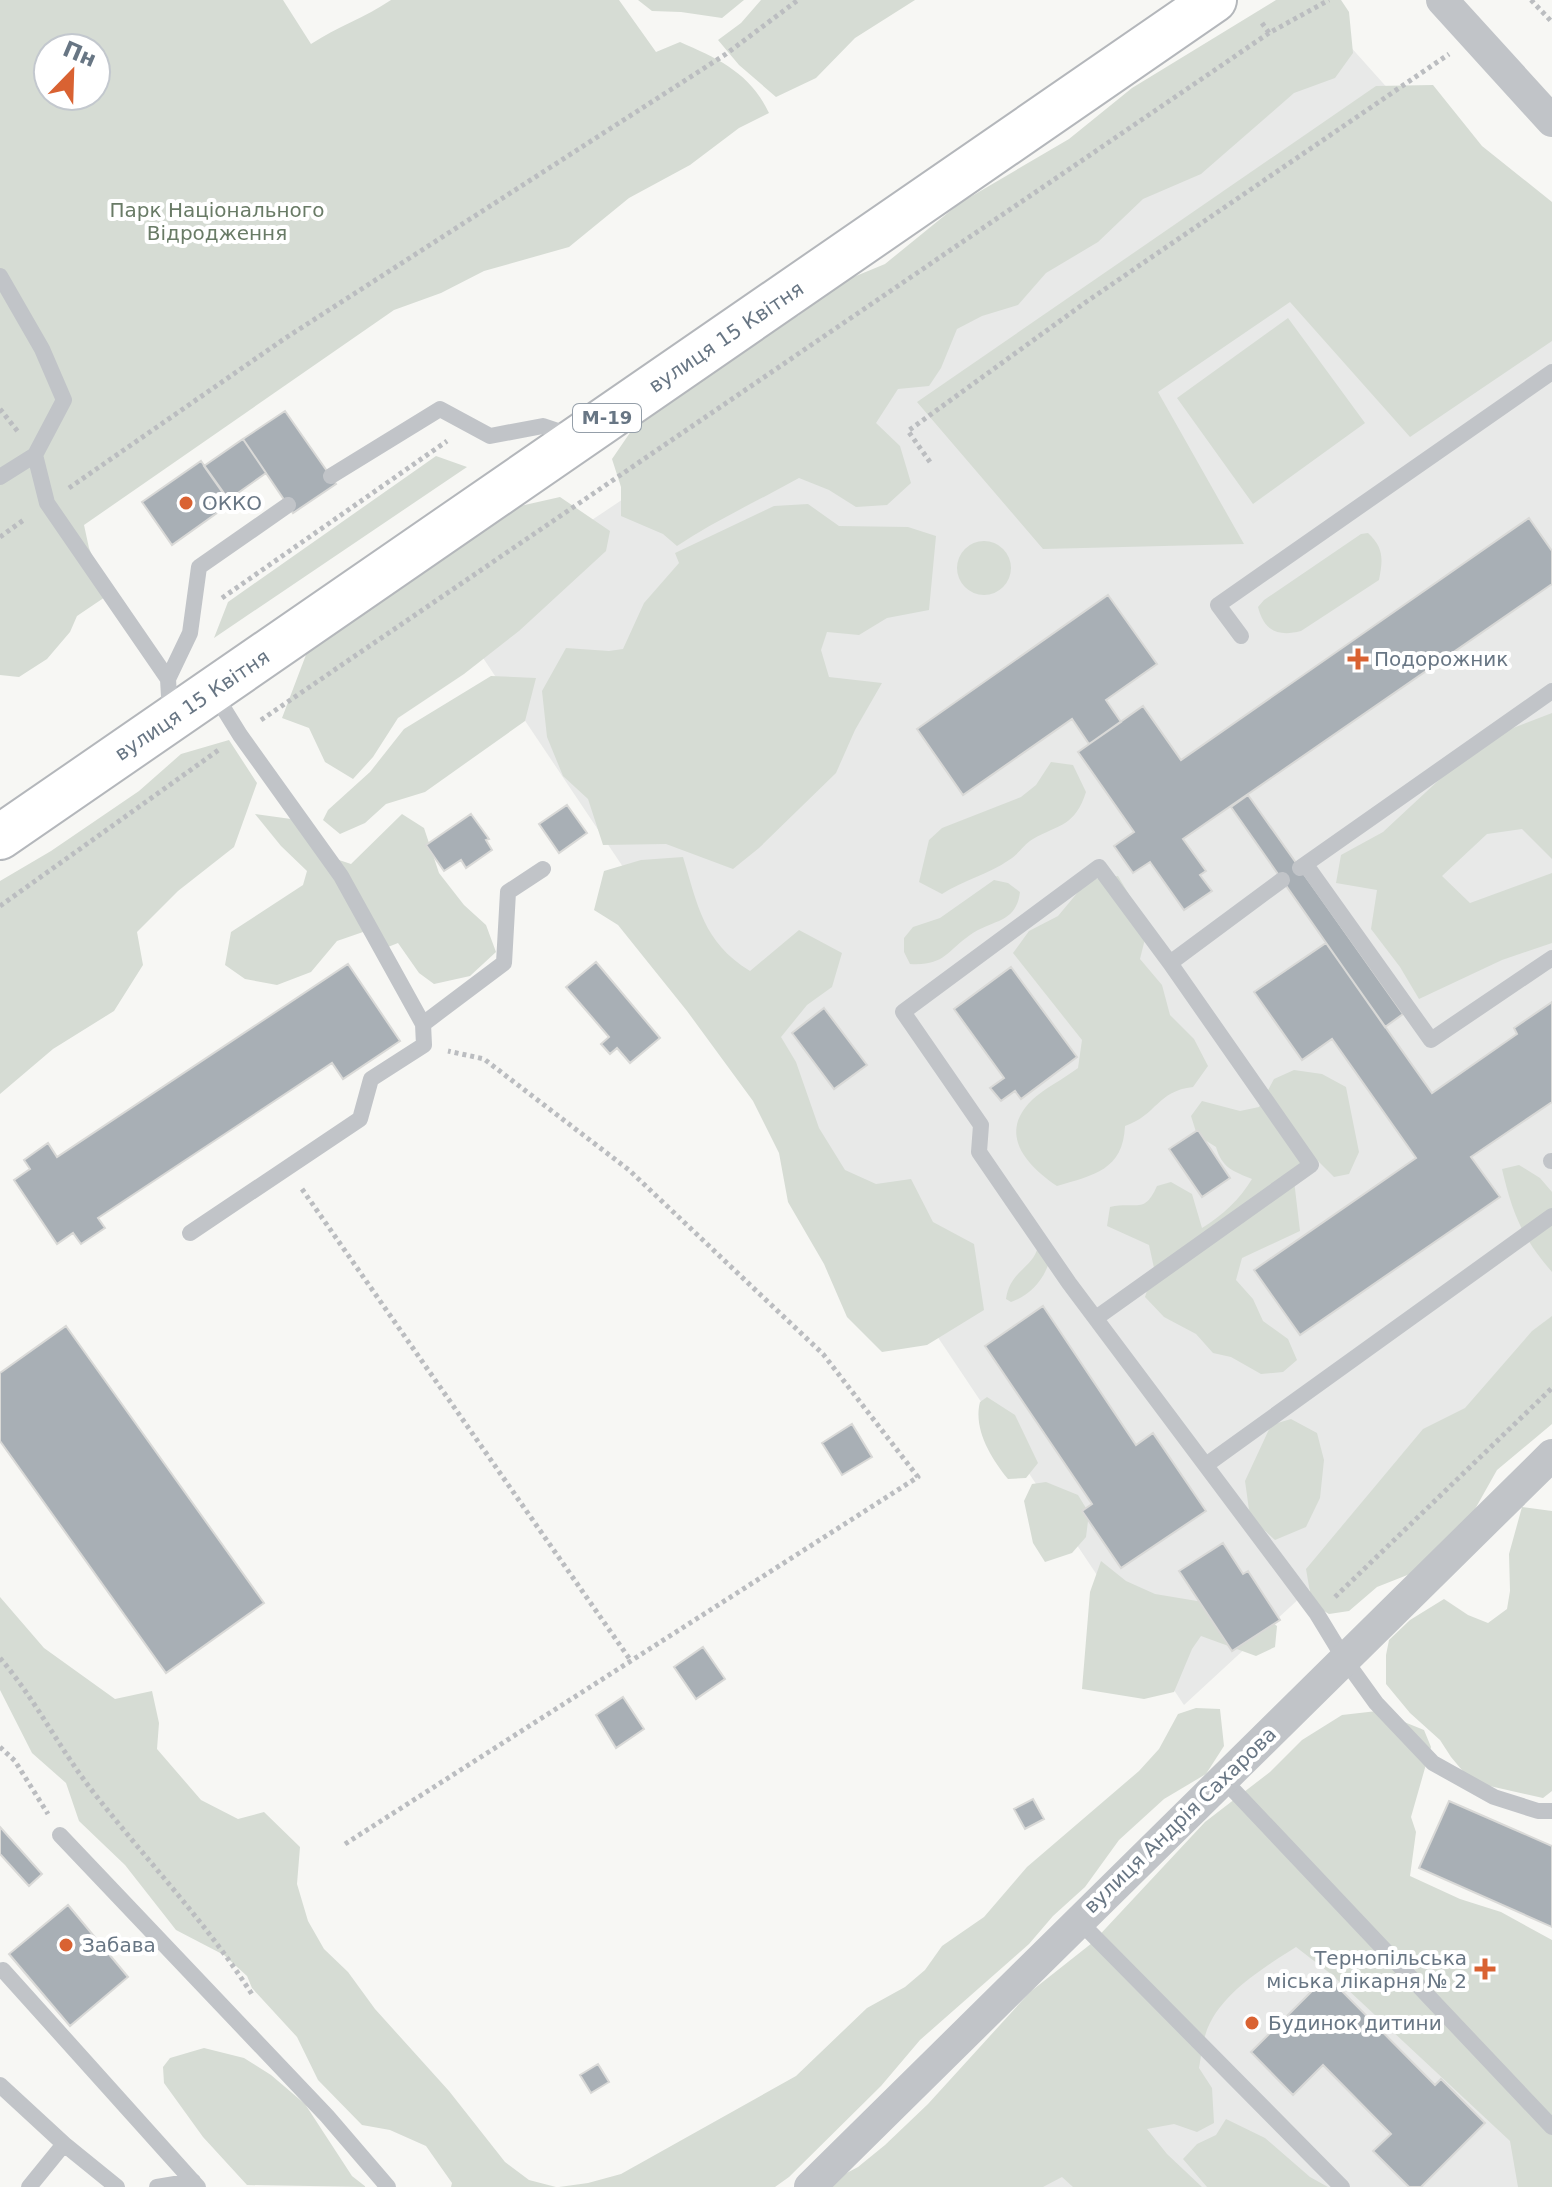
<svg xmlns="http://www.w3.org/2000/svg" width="1552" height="2187" viewBox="0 0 1552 2187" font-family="'DejaVu Sans',sans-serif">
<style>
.built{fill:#e8e9e8}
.green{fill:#d6dcd4;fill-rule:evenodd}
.building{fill:#a8afb5;stroke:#d9d9d7;stroke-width:2}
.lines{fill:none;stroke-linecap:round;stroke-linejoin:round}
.trunk-casing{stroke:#b4b7bb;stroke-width:48}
.path{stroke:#bbbdc0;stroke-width:5;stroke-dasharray:4 4;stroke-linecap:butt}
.service{stroke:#c1c4c8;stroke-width:16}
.minor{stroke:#c1c4c8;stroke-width:32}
.trunk{stroke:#fff;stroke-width:44}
.poi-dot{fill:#d96232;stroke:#fff;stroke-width:3}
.labels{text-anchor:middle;stroke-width:8;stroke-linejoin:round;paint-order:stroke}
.shield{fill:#fff;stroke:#959fa9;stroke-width:2}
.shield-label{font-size:18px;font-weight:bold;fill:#687684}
.park-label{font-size:20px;fill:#697b66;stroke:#fff}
.street-label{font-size:20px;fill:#687684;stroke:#fff}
.poi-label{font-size:20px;fill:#687684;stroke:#fff;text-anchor:start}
</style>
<rect width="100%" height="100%" fill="#f7f7f4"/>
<path class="built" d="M1331,25l221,247v1093l-368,340 -731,-1092z
M1251,1873l301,299v15h-614z"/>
<path class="green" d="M0,0h283l28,44c26,-17 55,-27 80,-44h228l37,52 24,-10c39,17 70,31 89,71l-30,15 -49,37 -61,33 -60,49 -85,24 -43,22 -47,17 -310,215 5,23 19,47 -31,21 -7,16 -23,27 -28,18 -19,-2zM48,48h48v48h-48z
M638,0h106l-22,18 -41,-6 -29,-1z
M761,0h154l-60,38 -39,40 -40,19 -37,-32 -21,-25 23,-17z
M1276,0h65l8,12 4,41 -18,25 -41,15 -93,81 -58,25 -45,43 -52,31 -28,32 -36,11 -25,13 -16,39 -12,18 -31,3 -22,34 24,23 11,37 -24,22 -31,2 -27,-17 -30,-12c-41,23 -83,42 -122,68l-14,-12 -42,-18v-29l-9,-28 26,-38 46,-28 49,-62 65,-15 41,-33 46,-19 75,-61 109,-64 63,-51z
M1433,85l49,61 70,56v139l-142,96 -120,-135 -132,90 86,152 -201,5 -126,-147 459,-316z
M1288,318l77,105 -112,81 -76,-106z
M436,456l31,11 -253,171 14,-36z
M560,497l50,34 -4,20 -87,80 -55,43 -66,44 -25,39 -20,22 -28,-17 -16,-34 -27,-10 30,-79 191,-129z
M808,504l31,22 69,1 28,9 -7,74 -42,8 -28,17 -32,-3 -6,18 8,27 53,6 -27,47 -19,43 -77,75 -26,21 -67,-25 -63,1 -15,-46 -25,-23 -16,-39 -5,-46 24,-43 43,3 14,-2 21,-46 35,-40 -4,-10 99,-47z
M1368,533c16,15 15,26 11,47l-78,51c-23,6 -37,0 -43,-24l6,-7 97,-66z
M957 568a27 27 0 1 1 54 0a27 27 0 1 1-54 0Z
M491,676l45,2 -11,43 -100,71 -39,12 -21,19 -25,11 -17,-14 5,-10 42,-38 34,-43z
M1552,713v146l-30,-30 -35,5 -45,42 28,27 82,-30v70l-50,17 -83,39 -19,-32 -29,-38 6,-39 -41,-7 5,-28 42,-23 86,-80 44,-24z
M229,740l28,43 -23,64 -56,44 -41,41 6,33 -29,46 -61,38 -53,45v-213l51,-30 88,-60 42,-37z
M1051,762l22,3 13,27c-11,34 -26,32 -53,47 -9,5 -15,16 -24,21 -20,14 -45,20 -67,34l-23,-12 10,-42 13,-12 79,-31 15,-12z
M255,814l36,5 36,37 24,8 51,-50 22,14 15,45 25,32 22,20 10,27 -26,24 -36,8 -15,-11 -21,-30 -20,8 -15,-19 -26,9 -26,31 -34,13 -32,-6 -20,-14 6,-33 72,-47 4,-14 -26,-25z
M683,857c15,49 20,85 67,114l49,-41 43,23 -10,34 -25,18 -26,32 15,25 23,66 26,42 31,14 35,-5 22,43 41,22 10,66 -57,35 -45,7 -35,-35 -23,-53 -36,-62 -9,-49 -26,-52 -66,-90 -69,-86 -24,-15 10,-39 37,-11z
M1118,876l26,44 2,15 -6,24 22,26 8,30 24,24 14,27 -15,21c-36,4 -36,28 -68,39 -2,44 -31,49 -68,60 -30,-20 -60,-52 -25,-86 10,-10 33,-22 46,-32l4,-28 -69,-87 16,-22 29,-15 30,-36z
M994,880l14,3 12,9c-4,32 -27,27 -50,43 -24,17 -26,31 -60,29l-6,-12v-14l9,-11 27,-9z
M1294,1070l28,4 24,13 13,65 -10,22 -15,3 -23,-23 -18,18 7,59 -58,27 -6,22 17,19 10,22 25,18 9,21 -14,12 -22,2 -30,-17 -18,-4 -17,-19 -32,-17 -19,-20 9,-29 -5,-23 -42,-19 3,-19c27,-6 34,8 47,-21l14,-4 21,12 10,34c20,-12 38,-29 50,-49 -19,-8 -30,-11 -36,-32l-19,-12 -6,-19 11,-15 38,10 19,-4 15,-28z
M1519,1165l21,13 12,14v80c-30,-34 -40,-60 -50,-103z
M1038,1246l11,17c-7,19 -19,32 -38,39l-5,-3c4,-29 28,-31 32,-53z
M1552,1316v108l-55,46 -36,64 -46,38 -38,15 -28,24 -20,3 -17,-10 -6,-35 117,-140 42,-21 67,-77z
M987,1397l28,18 23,48 -12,15 -18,1c-17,-21 -35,-50 -28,-77z
M1291,1419l26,14 7,27 -4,38 -14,29 -31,13 -25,-23 -5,-36 26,-56z
M1046,1482l32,13 11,18 -3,24 -14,16 -27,9 -12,-19 -9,-42 8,-17z
M1522,1507l30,4v280l-9,7 -71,-16 -21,-25 -11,-17 -30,-27 -24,-29v-29l3,-15 21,-20 34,-21 24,16 20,8 19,-14 3,-18 -1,-37z
M1101,1561l25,20 29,13 102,17 20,15 -2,21 -19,9 -55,-20 -9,13 -18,43 -30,7 -62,-10 8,-97z
M0,1597l44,51 71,51 37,-8 7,32 -2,26 44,51 37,19 26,-7 36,35 -3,37 11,37 16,28 24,23 27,37 74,82 56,71 24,18 27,7h-105l1,-4 -26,-37 -36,-16 -28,-5 -44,-45 -21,-43 -45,-49 -5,-12 -23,-21 -48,-25 -51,-65 -46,-44 -13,-38 -34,-30 -32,-63z
M1196,1708l24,1 4,37 -18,28 -42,25 -45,41 -34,47 -32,29 -24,28 -109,96 -39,46 -92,91 -14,10h-216l29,-4 33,-9 175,-98 71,-68 38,-21 20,-17 17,-24 42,-29 43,-50 112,-96 20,-22 19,-35z
M1377,1711l47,19 7,17 -20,70 5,15 -6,44 50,23 41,13 51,28v247h-34l-8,-46 -179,-167 -35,-27c-33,21 -80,49 -91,89 -3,10 -4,21 -6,32l13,20 2,35 -17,9 -23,-8 -27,5 20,25 35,33h-129l-11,-10 -19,10h-223l38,-20 27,-22 43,-41 102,-112 62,-49 113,-121 65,-50 32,-32 40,-25z
M204,2048l40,10 27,17 34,29 47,72 14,11 -119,-2 -44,-48 -39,-54 -1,-16 7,-9z
M1226,2119l39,19 45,39 18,10h-121l-24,-28 14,-15 19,-9z"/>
<path class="building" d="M285,411l51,73 -43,29 -50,-74z
M243,439l23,34 -38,27 -24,-34z
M201,461l30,42 -59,42 -30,-43z
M1529,518l23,33v33l-369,255 23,32 -6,4 12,16 -28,19 -34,-48 -17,11 -19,-27 20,-14 -56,-80 65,-46 38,54z
M1108,595l49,69 -51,36 15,22 -32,22 -17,-25 -109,76 -46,-66z
M1248,795l155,219 -18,13 -154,-220z
M567,805l20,28 -28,20 -20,-29z
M471,814l18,25 -3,1 6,10 -26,18 -5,-8 -17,11 -18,-26z
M1326,943l106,150 85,-59 -3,-6 38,-26v100l-81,55 29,40 -200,138 -46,-65 162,-112 -84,-119 -30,21 -48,-68z
M596,962l64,76 -30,25 -13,-15 -7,6 -9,-10 8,-7 -43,-50z
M348,964l52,77 -57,38 -11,-16 -234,155 7,10 -24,16 -8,-11 -16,11 -43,-64 16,-11 -6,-9 24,-17 9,14z
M1011,967l66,90 -56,42 -6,-8 -14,10 -11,-13 14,-10 -50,-69z
M824,1008l43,57 -33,24 -42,-56z
M1198,1130l32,48 -28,19 -33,-48z
M1043,1306l93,139 17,-12 53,78 -85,57 -39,-57 10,-7 -107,-158z
M66,1326l198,277 -98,70 -166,-232v-68z
M852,1424l20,33 -30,18 -20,-32z
M1223,1543l20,31 5,-3 32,49 -48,31 -53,-80z
M703,1647l22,32 -29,20 -22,-32z
M623,1697l21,32 -28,19 -20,-33z
M1033,1799l11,20 -19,10 -11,-20z
M1449,1801l103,45v81l-133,-59z
M0,1827l42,47 -13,12 -29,-32z
M68,1905l60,72 -58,49 -61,-72z
M1327,1976l108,109 6,-6 44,44 -64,64h-12l-36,-36 18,-17 -68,-69 -30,30 -42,-43z
M598,2064l11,18 -18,11 -11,-18z"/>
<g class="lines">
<defs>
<path id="trunk" d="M0,837l1214,-837"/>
</defs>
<use href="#trunk" class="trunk-casing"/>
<path class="path" d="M1531,0l21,22
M1262,23l7,10 60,-33
M0,409l19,24
M930,462l-22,-31 178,-129 363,-248
M69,488l215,-149 442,-285 72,-54
M0,537l25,-18
M222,598l225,-157
M261,720l1008,-687
M0,906l220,-157
M302,1189l329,472
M1335,1597l217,-209
M0,1658c36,42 60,92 94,135 53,68 113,130 159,203
M0,1747l15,14 33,53
M345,1844l573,-367 -95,-123 -194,-184 -145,-111 -36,-8"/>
<path class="service" d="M0,276l42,73 22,51 -29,55 -35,22
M35,455l12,48 121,176
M331,476l109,-67 50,27 53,-10 30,10
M1241,636l-23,-31 334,-233
M170,713l-2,-34 22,-46 9,-66 89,-62
M1306,865l125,175 121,-82
M1300,868l252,-177
M1282,880l-112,83 -71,-96 -196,145 78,113 -2,27 90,131 248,331 28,46 31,43 57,60 61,34 44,14h14
M423,1024l81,-61 4,-71 35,-23
M1551,1161h1
M190,1233l170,-114 11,-40 53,-34 -1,-21 -82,-148 -101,-141 -26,-42
M1096,1318l215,-153 -141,-202
M1206,1465l346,-249
M1222,1778l330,349
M60,1835l267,281 61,71
M1078,1920l264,267
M3,1970l195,217
M0,2085l64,59
M29,2187l35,-43 53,43
M157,2187l36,-6"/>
<path class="minor" d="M1442,0l110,121
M810,2187l742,-732"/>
<use href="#trunk" class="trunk"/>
</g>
<g class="poi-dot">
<circle cx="186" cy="503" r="8"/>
<path d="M1354 647h8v8h8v8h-8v8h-8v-8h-8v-8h8z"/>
<circle cx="66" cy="1945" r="8"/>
<path d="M1481 1957h8v8h8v8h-8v8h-8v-8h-8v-8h8z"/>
<circle cx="1252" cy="2023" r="8"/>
</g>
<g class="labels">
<rect class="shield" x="573" y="404" width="68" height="28" rx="6"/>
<g class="shield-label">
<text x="607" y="424">М-19</text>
</g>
<g class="park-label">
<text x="217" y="217">Парк Національного<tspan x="217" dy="23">Відродження</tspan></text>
</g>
<g class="street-label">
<text transform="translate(726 337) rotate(-34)" y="7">вулиця 15 Квітня</text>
<text transform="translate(192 705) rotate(-34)" y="7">вулиця 15 Квітня</text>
<text transform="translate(1180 1820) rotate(-44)" y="7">вулиця Андрія Сахарова</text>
</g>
<g class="poi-label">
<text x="202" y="510">ОККО</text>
<text x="1374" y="666">Подорожник</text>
<text x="82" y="1952">Забава</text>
<text x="1467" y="1965" text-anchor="end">Тернопільська<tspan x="1467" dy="23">міська лікарня № 2</tspan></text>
<text x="1268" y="2030">Будинок дитини</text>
</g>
</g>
<g transform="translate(72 72) rotate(23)"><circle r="38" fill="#ffffff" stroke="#c3c8ce" stroke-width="2"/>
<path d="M0-6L14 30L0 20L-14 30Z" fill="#d96232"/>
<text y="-12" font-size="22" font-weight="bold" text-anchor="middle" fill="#687684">Пн</text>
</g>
</svg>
